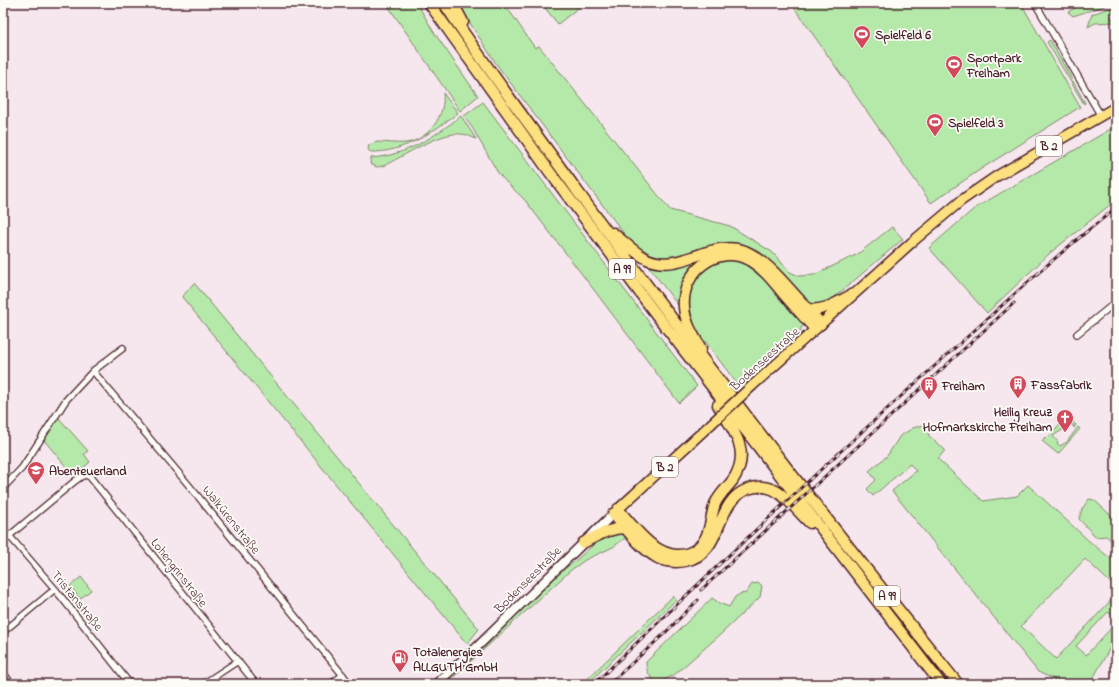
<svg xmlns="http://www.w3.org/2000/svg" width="1119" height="687" viewBox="0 0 1119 687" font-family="'Indie Flower',sans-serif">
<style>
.green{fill:#b5e9aa;stroke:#80846a}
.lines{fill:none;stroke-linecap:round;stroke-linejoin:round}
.minor-casing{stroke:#4a1f2b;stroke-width:8}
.secondary-casing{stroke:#4a1f2b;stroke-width:11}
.primary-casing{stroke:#4a1f2b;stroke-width:12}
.motorway-casing{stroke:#4a1f2b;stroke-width:13}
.minor{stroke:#fdfcf7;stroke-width:5.5}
.secondary{stroke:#fdfcf7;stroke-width:8}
.primary{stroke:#fde080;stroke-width:9}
.motorway{stroke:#fde080;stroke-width:10}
.rail-casing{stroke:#4a1f2b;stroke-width:3}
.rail{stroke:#fdfcf7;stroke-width:1.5;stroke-dasharray:4.5;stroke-linecap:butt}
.primary-bridge-casing{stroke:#4a1f2b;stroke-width:12;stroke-linecap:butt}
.primary-bridge{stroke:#fde080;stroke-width:9}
.labels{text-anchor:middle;stroke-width:3.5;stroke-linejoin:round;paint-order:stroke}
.shield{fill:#fdfcf7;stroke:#806168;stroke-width:1}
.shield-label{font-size:12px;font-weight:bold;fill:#4a1f2b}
.poi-label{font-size:13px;font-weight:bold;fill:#4a1f2b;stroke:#fdfcf7;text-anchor:start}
.street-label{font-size:13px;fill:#4a1f2b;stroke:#fdfcf7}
</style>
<rect width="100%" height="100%" fill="#f6e7ee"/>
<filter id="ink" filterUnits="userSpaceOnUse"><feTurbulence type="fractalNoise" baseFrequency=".025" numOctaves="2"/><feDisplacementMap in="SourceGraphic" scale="8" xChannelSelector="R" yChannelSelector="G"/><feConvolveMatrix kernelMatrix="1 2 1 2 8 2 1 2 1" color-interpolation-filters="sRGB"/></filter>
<g filter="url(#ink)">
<path class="green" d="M386,3h31l16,28 45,65 -18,15z
M457,3h47l31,45 4,-2 131,164 60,16 42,26 18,20 9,4 15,-1 44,-21 34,-27 11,12 -100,85 -4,10 -61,51 -241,-320z
M541,3h43l-26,21z
M791,3h230l59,104 -96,60 -53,36z
M1084,3h29l-40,13 -5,-4z
M1116,6l-1,6 -6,2 2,2v3h3l1,3 -20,1 -7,4 4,-13z
M1050,40c12,21 23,42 35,63l-1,1 -37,-62z
M443,93l15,20c-26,19 -54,40 -88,39l-2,-3 1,-4 8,-3c10,0 19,2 29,1 23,-3 40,-28 37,-50z
M483,102l214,284 -18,17 -88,-117 -67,-87 -16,-15 -10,-11 -25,-44 -9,-13z
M461,116l15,23c-5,-2 -10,-5 -15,-5 -21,-3 -58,23 -78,32l-6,1 -7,-3 1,-6c37,-3 62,-21 90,-42z
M1116,126v74l-66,53 -63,60 -58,-65 46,-40z
M194,283l285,346 -12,15 -285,-347z
M58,417l30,34 -4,3 6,8 -16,14 -31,-37z
M1067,417l9,8 -2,3 -1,-3h-3l-17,11 5,6 -1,1 3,3 7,-4 11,-15 2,2 -22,25 -16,-13 3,-4 2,2z
M927,424l2,12 16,14 -7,9 45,42 34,-5 11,-11 61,56 27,22v25l-31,-29 -64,67 35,33 60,-64v24l-8,-7 -32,34 10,9 30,-32v14l-26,47h-26l-26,-12 -146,-181 24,-20 -6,-7 -37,32 -6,-7 9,-9 -7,-9 18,-15 13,-20 13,-8z
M1089,499l5,1 22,20v24l-10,-8 -9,1 -4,-3 -14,-15 3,-10z
M621,533l7,3 -15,11 -28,13 -14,10 -125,114h-3l118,-113 13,-9 32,-28z
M81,577l10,13 -11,9 -10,-13z
M759,583l3,3 -2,11 -39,37 -47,41 -16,8h-2c-6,-7 -10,-11 -10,-21l66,-64 7,5 10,4 6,-10 5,-3 6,-1 6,-9z
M673,596l3,4 -89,84h-5z"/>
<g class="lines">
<defs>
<path id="minor" d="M1035,3l66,113
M1077,334l39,-32
M93,371l99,118 158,195
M3,488l19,-20 44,-68 27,-29 30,-23
M6,532l49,57 75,95
M9,536l66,-55 7,-5 4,-1 4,2 166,207
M3,632l52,-43
M3,673l9,11
M203,684l35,-23
M331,684l12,-9"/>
<path id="secondary" d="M436,684l41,-37 136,-133"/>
<path id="primary" d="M752,386l159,-143 51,-43 35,-24 119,-69
M614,513l97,-89"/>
<path id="motorway" d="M429,3l120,168 103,138 289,375
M444,3c42,65 89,126 134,189 122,167 250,330 380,492
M453,3l10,19
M613,233c11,9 22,20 34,26 33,15 65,-21 98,-8 25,11 44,39 63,58 17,3 31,-8 45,-15
M808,309l13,15
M701,349c-7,-13 -16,-26 -17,-42 -3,-35 33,-64 65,-47 14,8 24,21 33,32 11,13 22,25 33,37
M618,509c17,19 41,55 71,44 7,-3 14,-9 17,-16 5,-10 5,-22 9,-33 4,-9 12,-16 18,-24 19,-29 0,-50 -15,-75
M613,514c13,14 26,33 43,43 8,5 20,6 29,4 40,-8 28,-59 63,-72 8,-3 16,-3 24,0 13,5 27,24 38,34
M583,543c14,-7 26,-15 43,-15"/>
</defs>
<use href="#minor" class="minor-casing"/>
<use href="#secondary" class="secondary-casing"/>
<use href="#primary" class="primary-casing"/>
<use href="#motorway" class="motorway-casing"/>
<use href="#minor" class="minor"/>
<use href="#secondary" class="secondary"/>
<use href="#primary" class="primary"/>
<use href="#motorway" class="motorway"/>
<defs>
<path id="rail" d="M701,590l313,-287
M594,684c116,-112 233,-222 353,-329 56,-50 110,-101 169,-147
M609,684l55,-50 34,-34"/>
</defs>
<use href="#rail" class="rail-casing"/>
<use href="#rail" class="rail"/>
<defs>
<path id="primary-bridge" d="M711,424l41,-38"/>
</defs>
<use href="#primary-bridge" class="primary-bridge-casing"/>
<use href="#primary-bridge" class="primary-bridge"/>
</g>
</g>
<defs>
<symbol id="stadium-pin" viewBox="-11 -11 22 30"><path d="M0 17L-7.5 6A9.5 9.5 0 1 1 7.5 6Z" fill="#d1495b" stroke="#fdfcf7"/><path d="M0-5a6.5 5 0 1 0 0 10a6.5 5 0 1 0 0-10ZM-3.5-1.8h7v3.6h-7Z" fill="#fff"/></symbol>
<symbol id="building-pin" viewBox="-11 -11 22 30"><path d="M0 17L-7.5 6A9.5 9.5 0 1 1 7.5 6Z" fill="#d1495b" stroke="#fdfcf7"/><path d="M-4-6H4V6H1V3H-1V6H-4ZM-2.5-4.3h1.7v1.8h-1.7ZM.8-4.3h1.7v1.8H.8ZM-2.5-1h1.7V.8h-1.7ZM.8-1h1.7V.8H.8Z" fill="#fff"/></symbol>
<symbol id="church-pin" viewBox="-11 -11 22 30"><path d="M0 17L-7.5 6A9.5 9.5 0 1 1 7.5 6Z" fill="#d1495b" stroke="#fdfcf7"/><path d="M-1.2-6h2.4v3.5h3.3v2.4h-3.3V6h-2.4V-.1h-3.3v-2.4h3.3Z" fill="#fff"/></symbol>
<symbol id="school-pin" viewBox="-11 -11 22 30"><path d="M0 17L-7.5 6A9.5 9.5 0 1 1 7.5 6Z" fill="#d1495b" stroke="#fdfcf7"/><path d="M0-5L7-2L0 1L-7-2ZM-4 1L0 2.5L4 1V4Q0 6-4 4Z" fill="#fff"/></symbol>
<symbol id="fuel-pin" viewBox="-11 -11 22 30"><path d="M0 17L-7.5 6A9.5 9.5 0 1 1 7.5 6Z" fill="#d1495b" stroke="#fdfcf7"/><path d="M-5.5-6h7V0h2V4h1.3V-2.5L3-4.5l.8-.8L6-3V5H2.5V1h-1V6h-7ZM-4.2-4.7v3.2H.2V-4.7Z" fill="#fff"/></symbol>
</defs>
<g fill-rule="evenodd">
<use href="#stadium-pin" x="852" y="24" width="20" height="27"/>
<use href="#stadium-pin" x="944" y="54" width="20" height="27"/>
<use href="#stadium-pin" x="925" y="112" width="20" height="27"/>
<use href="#building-pin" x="1008" y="374" width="20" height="27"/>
<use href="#building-pin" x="919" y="375" width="20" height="27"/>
<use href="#church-pin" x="1055" y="408" width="20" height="27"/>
<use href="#school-pin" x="26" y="460" width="20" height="27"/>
<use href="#fuel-pin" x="390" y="648" width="20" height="27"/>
</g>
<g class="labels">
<g class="shield">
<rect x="1036" y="136" width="26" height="20" rx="3"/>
<rect x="609" y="259" width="26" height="20" rx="3"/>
<rect x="652" y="457" width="26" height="20" rx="3"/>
<rect x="874" y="586" width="26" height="20" rx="3"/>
</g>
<g class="shield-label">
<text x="1049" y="150">B 2</text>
<text x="622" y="273">A 99</text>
<text x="665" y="471">B 2</text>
<text x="887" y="600">A 99</text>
</g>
<g class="poi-label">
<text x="875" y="39">Spielfeld 6</text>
<text x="967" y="62">Sportpark<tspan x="967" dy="15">Freiham</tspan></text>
<text x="948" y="127">Spielfeld 3</text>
<text x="1031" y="389">Fassfabrik</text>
<text x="942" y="390">Freiham</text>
<text x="1052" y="416" text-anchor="end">Heilig Kreuz<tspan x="1052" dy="15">Hofmarkskirche Freiham</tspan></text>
<text x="49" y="475">Abenteuerland</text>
<text x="413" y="656">Totalenergies<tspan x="413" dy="15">ALLGUTH GmbH</tspan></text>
</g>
<g class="street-label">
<text transform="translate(764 358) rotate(-42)" y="5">Bodenseestraße</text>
<text transform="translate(232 519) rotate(51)" y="5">Walkürenstraße</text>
<text transform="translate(180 572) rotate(52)" y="5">Lohengrinstraße</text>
<text transform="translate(527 579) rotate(-45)" y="5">Bodenseestraße</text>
<text transform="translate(78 600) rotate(51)" y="5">Tristanstraße</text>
</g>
</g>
<rect width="1119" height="687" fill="none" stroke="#fdfcf7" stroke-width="16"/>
<rect x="8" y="8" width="1103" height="671" fill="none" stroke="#4a1f2b" stroke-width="1.5" filter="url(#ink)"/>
</svg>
